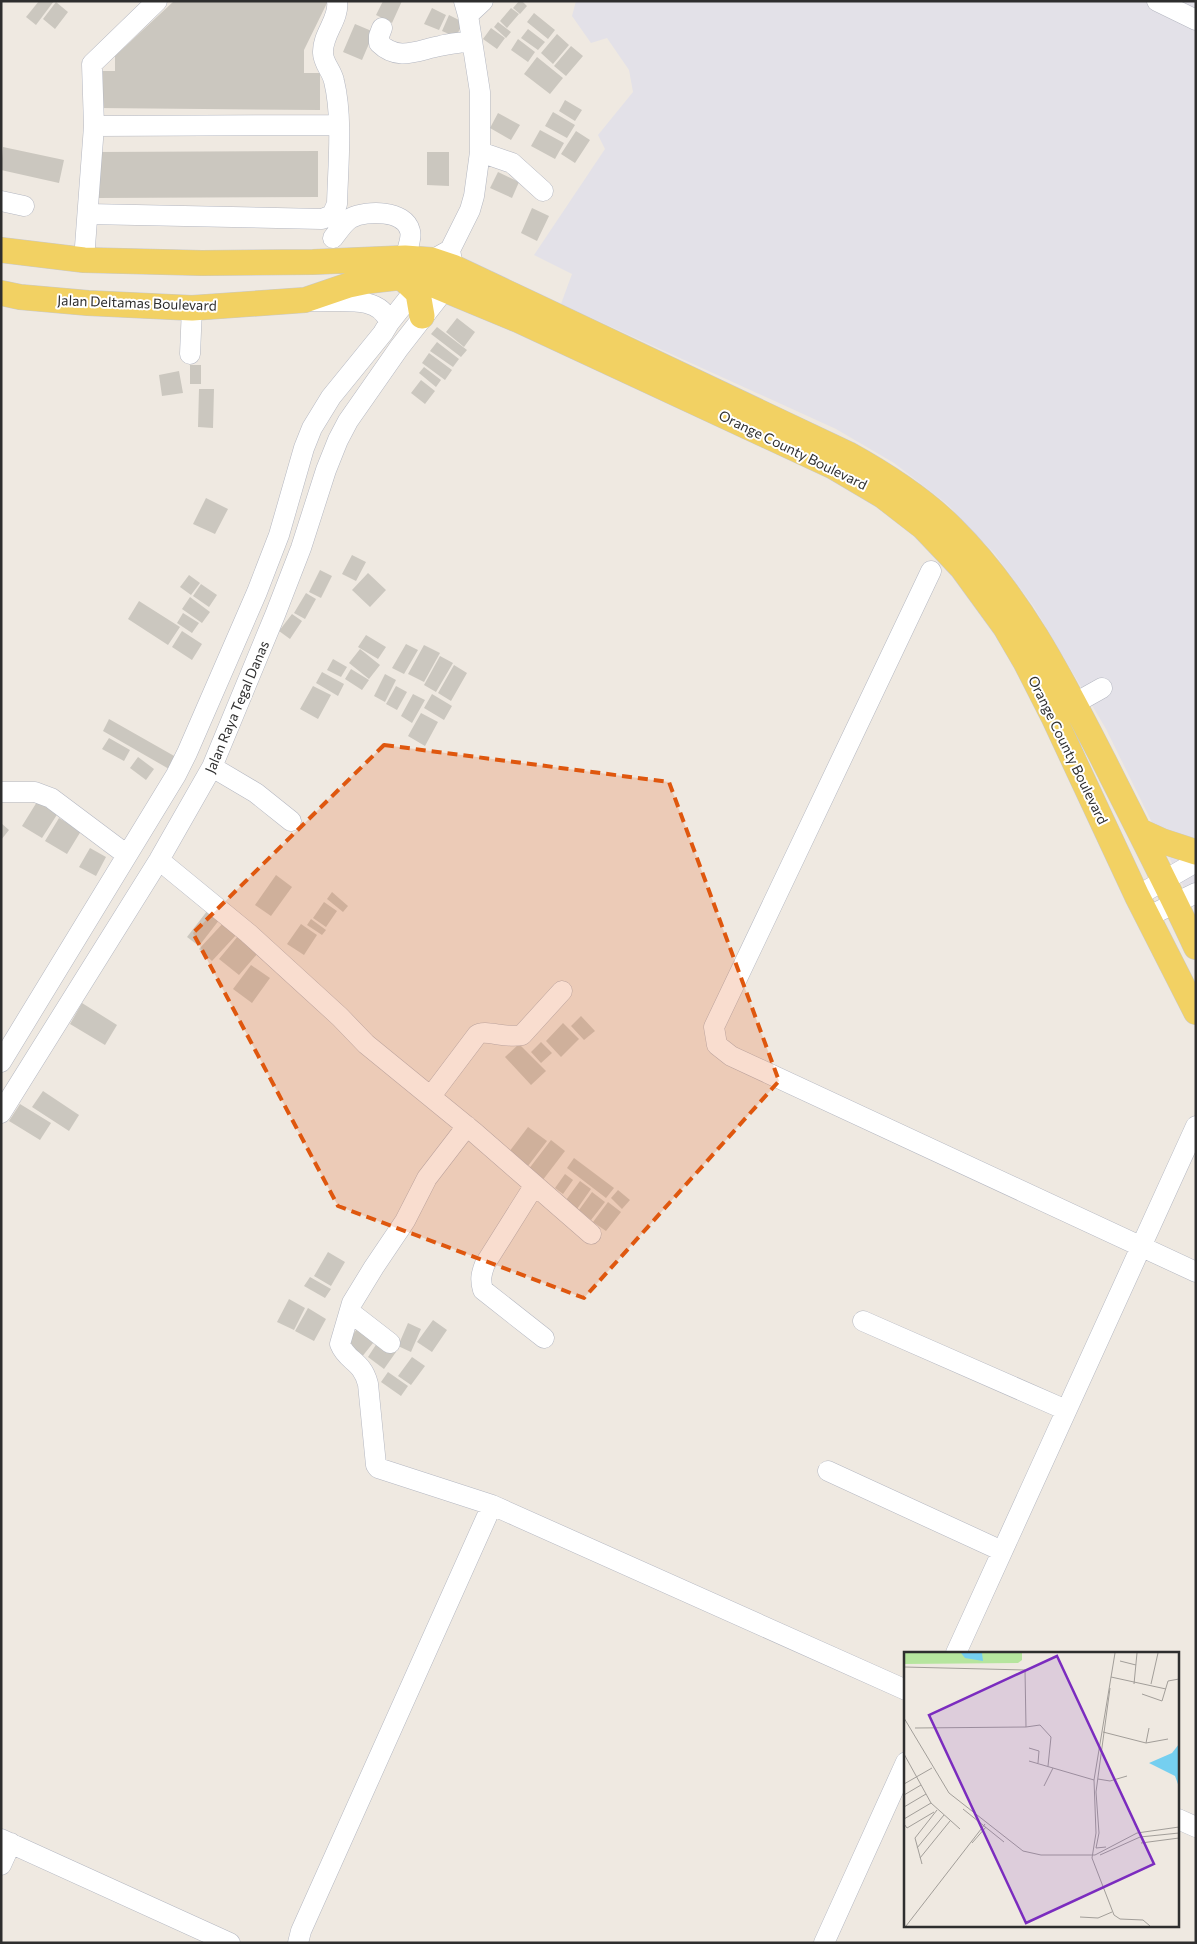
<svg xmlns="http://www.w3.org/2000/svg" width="1197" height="1944" viewBox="0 0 1197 1944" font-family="Commissioner,sans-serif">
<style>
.industrial{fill:#e3e1e8}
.building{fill:#cbc7bf}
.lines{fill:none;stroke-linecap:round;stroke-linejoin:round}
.minor-casing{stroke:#b4b7c1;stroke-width:21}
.major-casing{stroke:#c9c9c9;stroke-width:26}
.minor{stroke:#fff;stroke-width:20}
.major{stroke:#f2d163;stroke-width:25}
.marked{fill:#df570e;fill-opacity:0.2;stroke:#df570e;stroke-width:4;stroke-dasharray:10 6;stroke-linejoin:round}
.labels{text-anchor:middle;stroke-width:4;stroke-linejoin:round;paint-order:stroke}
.street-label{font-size:14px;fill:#2e2e2e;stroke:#fff}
.inset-road{fill:none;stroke:#a29e99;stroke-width:1}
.view{fill:#7b2cbf;fill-opacity:0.15;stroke:#7b2cbf;stroke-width:2.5}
.inset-edge{fill:none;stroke:#2e2e2e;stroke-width:2.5}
</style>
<rect width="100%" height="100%" fill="#efe9e1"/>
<path class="industrial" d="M576,1h620v911l-90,-183 -72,-122 -39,-53 -48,-50 -53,-41 -58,-34 -275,-125 11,-30 -38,-19 71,-106 -7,-14 35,-43 -4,-22 -22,-32 -16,5 -19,-27z"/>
<path class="building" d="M39,1h15l-18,24 -10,-8z
M174,1h154l-24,49v23h16v37l-222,-2v-37h17v-15z
M383,1h19l-10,22 -16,-8z
M519,1h3l5,5 -7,8 -7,-6z
M56,2l12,10 -13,17 -12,-10z
M432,8l14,7 -7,15 -15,-6z
M511,8l8,6 -12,14 -7,-7z
M534,13l21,17 -7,9 -21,-17z
M449,15l14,7 -7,15 -14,-6z
M498,22l13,10 -5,6 -12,-11z
M355,24l19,8 -12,28 -19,-8z
M491,28l14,10 -8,11 -14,-10z
M528,29l17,13 -7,8 -17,-12z
M557,34l12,11 -16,19 -12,-11z
M518,39l17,13 -7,10 -17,-12z
M571,46l12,10 -17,20 -12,-10z
M537,57l26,21 -13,16 -26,-20z
M565,100l17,10 -7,11 -16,-10z
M553,112l22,13 -8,13 -22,-12z
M498,113l22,12 -9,15 -21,-12z
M540,130l24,13 -9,16 -24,-13z
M576,131l14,9 -15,23 -14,-9z
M3,147l61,13 -5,23 -58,-13z
M318,151v46l-221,1v-46z
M427,152h22v34l-22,-1z
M498,172l21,10 -7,16 -22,-10z
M532,208l17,8 -12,25 -16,-8z
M457,318l18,14 -11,15 -18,-15z
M437,327l30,23 -6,7 -30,-23z
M437,342l22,17 -6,8 -23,-16z
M429,353l23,17 -7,10 -23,-17z
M190,365h11v19h-11z
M424,367l17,13 -5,7 -17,-14z
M179,371l4,22 -21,3 -3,-21z
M421,380l14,11 -10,13 -14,-11z
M199,389h15l-1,39 -15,-1z
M206,498l22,11 -13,25 -22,-10z
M352,555l14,7 -10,19 -14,-7z
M320,570l12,6 -11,22 -12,-6z
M368,573l18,17 -16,17 -18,-17z
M189,575l11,8 -9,12 -11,-8z
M201,584l16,11 -8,12 -16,-11z
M306,593l10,6 -11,20 -11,-6z
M190,597l20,15 -8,11 -20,-14z
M139,601l41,26 -12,18 -40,-26z
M183,613l16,10 -7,10 -15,-10z
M292,614l10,7 -12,18 -11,-8z
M182,631l20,13 -10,16 -20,-13z
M366,635l20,12 -8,12 -20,-12z
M406,644l12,6 -14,24 -12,-6z
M424,645l16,8 -16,29 -16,-8z
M360,649l20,16 -11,14 -20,-16z
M440,656l13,7 -17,29 -12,-7z
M333,659l14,8 -6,10 -14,-7z
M454,665l13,8 -16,28 -13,-8z
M351,669l18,11 -7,10 -17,-11z
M322,672l22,12 -6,12 -22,-13z
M385,674l11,6 -11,22 -11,-6z
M313,686l18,9 -13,24 -18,-10z
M396,686l11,6 -10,18 -11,-6z
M413,694l12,6 -13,23 -11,-7z
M432,694l20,12 -8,14 -20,-12z
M421,713l17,9 -13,24 -17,-10z
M109,719l67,38 -7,12 -66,-38z
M109,738l21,12 -6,11 -22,-12z
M138,757l16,12 -8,11 -16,-12z
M40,797l20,13 -18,28 -20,-12z
M59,818l22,13 -14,23 -22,-13z
M1,823l8,7 -8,10z
M90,848l16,9 -10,19 -17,-9z
M276,875l16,12 -21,29 -16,-11z
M332,892l16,14 -5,6 -16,-13z
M324,902l13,9 -11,16 -13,-9z
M211,906l12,9 -24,31 -12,-9z
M311,919l15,11 -4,5 -15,-10z
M225,921l13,12 -26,28 -13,-12z
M301,924l16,11 -13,20 -17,-11z
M238,936l20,17 -19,22 -20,-16z
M251,965l19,13 -18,25 -19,-14z
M82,1003l35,22 -12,20 -35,-21z
M581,1016l14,15 -11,9 -13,-14z
M563,1023l16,16 -18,18 -15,-16z
M541,1042l11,11 -11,10 -10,-11z
M519,1044l27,27 -15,14 -26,-28z
M43,1091l36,24 -10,16 -37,-24z
M20,1104l31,19 -11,17 -31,-19z
M528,1127l19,14 -19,25 -19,-14z
M551,1140l14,11 -23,30 -14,-11z
M574,1158l40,30 -8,10 -39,-30z
M565,1174l8,6 -10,14 -8,-6z
M580,1181l11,8 -14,20 -11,-9z
M618,1190l12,10 -8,9 -11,-11z
M592,1192l13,10 -14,18 -12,-10z
M608,1202l13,10 -15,19 -13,-9z
M328,1252l17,10 -14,24 -17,-10z
M310,1277l21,12 -6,9 -21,-12z
M289,1299l16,9 -11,22 -17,-8z
M308,1308l18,11 -12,22 -19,-10z
M433,1320l14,10 -15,22 -15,-10z
M408,1323l13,6 -10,23 -13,-6z
M360,1325l17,13 -16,20 -16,-13z
M379,1340l17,12 -12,17 -16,-12z
M412,1357l13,9 -14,19 -13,-9z
M388,1372l20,14 -7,10 -20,-14z"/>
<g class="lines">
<defs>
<path id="minor" d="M1157,1l39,19
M468,15l15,-14
M382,28l-3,8v7c19,19 39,7 61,3 10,-3 21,-3 32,-5
M94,126l245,-1
M480,152l32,11 31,28
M1,201l23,5
M88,214l234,5 10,-4 5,-11c1,-38 6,-86 -3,-123 -2,-10 -11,-18 -11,-28 -1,-19 17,-34 14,-52
M333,238c5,-6 11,-16 18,-20 16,-8 54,-8 59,13 2,7 -3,19 -5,27
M84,260l10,-134 -2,-62 65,-63
M389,323l26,-33 10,-9 7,-21 18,-10 20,-40 4,-14 6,-44v-60l-12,-77 -4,-14
M190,354l2,-46
M931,571l-217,456 3,18 14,11 465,216
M1061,711l41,-23
M212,767l44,26 35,28
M1,792h34l16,6 76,57
M159,860l89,73 92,84 26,27 109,89 116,101
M1137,896l59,-34
M1147,917l49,-24
M1,1062l175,-287 11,-22 70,-161 22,-57 25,-87 8,-20 19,-31 52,-64 6,-10c-8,-30 -53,-20 -78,-22
M431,1096l46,-61c8,-6 29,4 45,0l40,-44
M1,1113l158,-253 53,-93 63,-152 26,-67 25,-78 12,-30 10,-19 51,-73 46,-59 8,-22 -3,-17
M467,1126l-40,52 -22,43 -31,46 -22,36 -12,41c7,18 22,16 28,40l8,81 2,3 114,37
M534,1186l-49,78c-4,10 -5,16 -2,26l61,48
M350,1312l40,31
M863,1321l203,89
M828,1471l174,80
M956,1653l240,-527
M1178,1819l18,8
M1,1839l229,104
M1,1865l10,-22
M298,1943l3,-12 191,-426 414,185
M824,1943l82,-181"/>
<path id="major" d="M1,250l83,10 118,3 111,-1 92,-4 27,2 21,7 74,35 321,152c38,21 74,44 104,74 67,66 110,151 152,233 31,62 63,123 92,186
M396,272l22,21 4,23
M1,293l19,4 68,6 104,5 113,-8 44,-15 19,-4 35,-4 16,2 99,41 316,147 49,29 40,31 39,41 43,59 21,36 27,53 84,180 59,116
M1140,831l22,10 34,11"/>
</defs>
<use href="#minor" class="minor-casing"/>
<use href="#major" class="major-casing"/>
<use href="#minor" class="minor"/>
<use href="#major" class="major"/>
</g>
<path class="marked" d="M384,745l285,37 110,299 -195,217 -246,-92 -145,-273z"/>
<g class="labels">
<g class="street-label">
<text transform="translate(137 303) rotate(2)" y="5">Jalan Deltamas Boulevard</text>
<text transform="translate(793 450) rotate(26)" y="5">Orange County Boulevard</text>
<text transform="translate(237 707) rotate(-67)" y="5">Jalan Raya Tegal Danas</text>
<text transform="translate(1068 750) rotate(64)" y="5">Orange County Boulevard</text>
</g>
</g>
<g transform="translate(904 1652)">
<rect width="275" height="275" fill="#efe9e1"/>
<path d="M0,1h118v7l-4,3 -114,1z" fill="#b6e59e"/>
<path d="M57,1h21l1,8 -18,-3zM275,92v43l-4,-11 -26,-13 23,-10z" fill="#75cff0"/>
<path class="inset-road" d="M211,1l-21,127 2,53 -4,25 22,57 6,4 23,1 7,6M216,9l16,4M0,15l121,3 1,57 -111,1M207,25l55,12M230,32l3,-31M247,32l7,-31M238,42l20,7 6,-20 11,-2M0,66l45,75 74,58 18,4h54l42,-22 42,-6M122,75l14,-2 11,12 -3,29M199,80l43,11 22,-4M242,91l3,-15M125,96l10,3 -1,12M0,102l27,49 29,26M125,109l65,19M194,127l12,2 17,-5M0,132l28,-16M140,134l9,-18M0,143l17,-10M0,155l22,-13M59,157l41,33M0,167l27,-16M0,172l3,4 27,-16M68,191l14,-16M237,191l38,-5M202,195l-10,1 3,-15 -3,-41 14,-104M13,196l27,-33M196,203l40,-18 39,-4M16,206l30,-37M18,212l-7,-26 22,-28M176,265l18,1 14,-6M2,274l79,-102"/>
<path class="view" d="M153,4l97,208 -128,59 -97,-208z"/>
<rect width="275" height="275" class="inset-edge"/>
</g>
<rect width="1197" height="1944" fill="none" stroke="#2e2e2e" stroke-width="5"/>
</svg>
